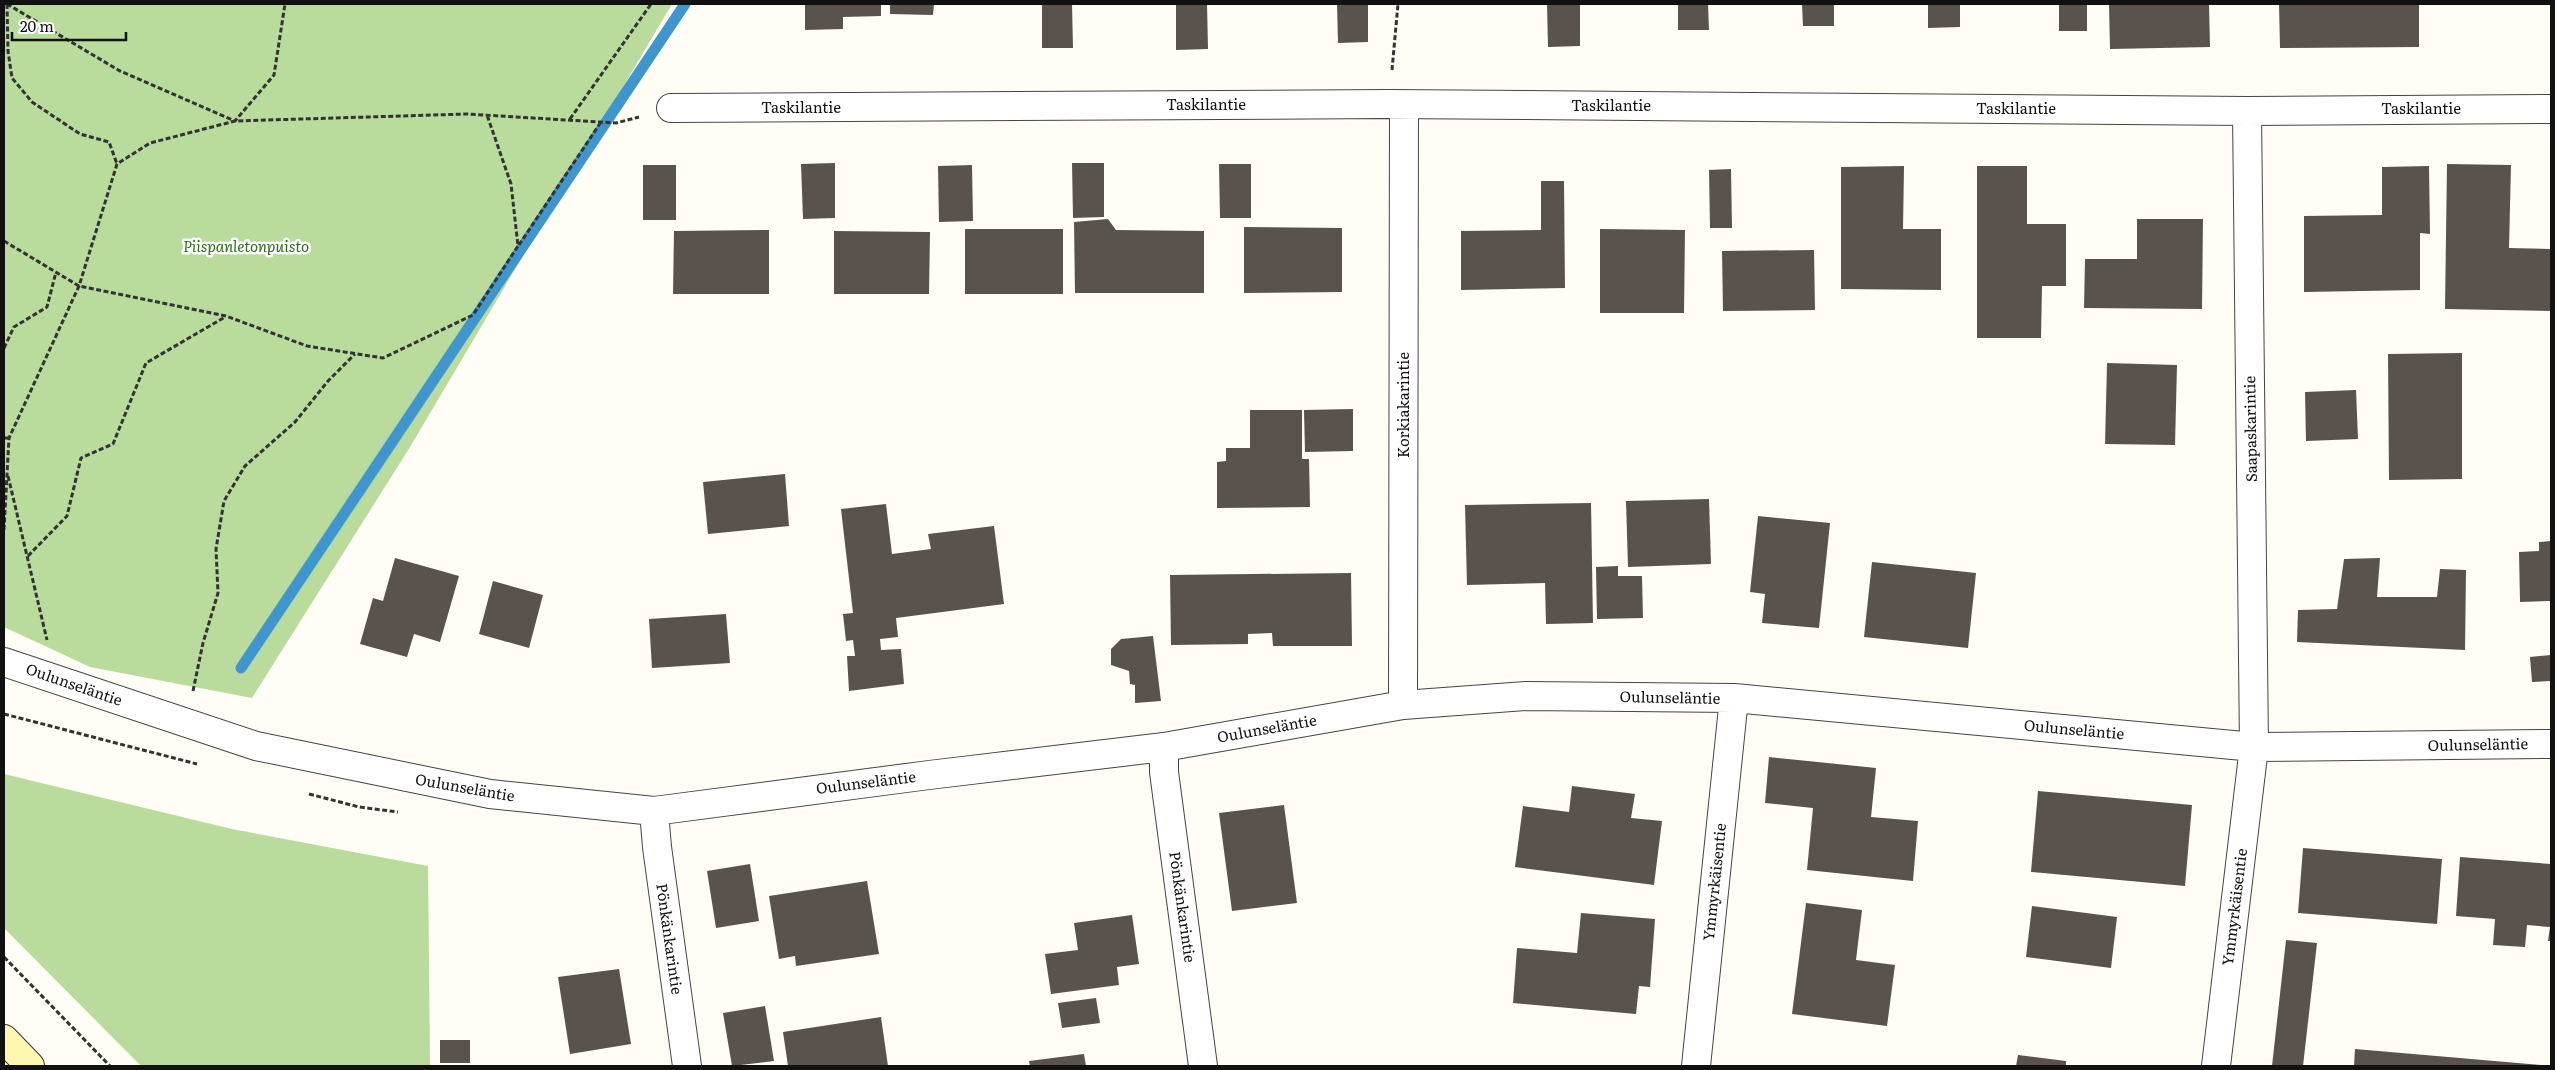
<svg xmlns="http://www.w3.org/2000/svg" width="2555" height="1070" viewBox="0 0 2555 1070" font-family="Literata,serif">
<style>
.forest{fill:#b9dc9c}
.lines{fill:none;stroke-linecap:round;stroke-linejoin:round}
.stream{stroke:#3f96cf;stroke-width:11}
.building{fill:#5a524d}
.minor-casing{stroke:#444;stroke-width:30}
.secondary-casing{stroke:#333;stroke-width:30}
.path{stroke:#333;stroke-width:3;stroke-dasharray:5 2.5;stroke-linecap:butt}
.minor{stroke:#fff;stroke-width:28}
.secondary{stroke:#fff6b0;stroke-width:28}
.labels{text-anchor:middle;stroke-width:5;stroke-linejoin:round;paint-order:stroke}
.street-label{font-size:15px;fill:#111;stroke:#fff}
.park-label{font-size:15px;font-style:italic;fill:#2f6b1f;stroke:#fff}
</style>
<rect width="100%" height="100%" fill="#fffdf5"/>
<path class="forest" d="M4,4h668l-262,443 -158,251 -162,-31 -86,-40z
M4,774l228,55 196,37 2,200h-289l-137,-138z"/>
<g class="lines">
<path class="stream" d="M241,668l444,-664"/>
</g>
<path class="building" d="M805,4h76v12l-38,1v12l-38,1z
M890,4h44l-1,11 -43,-1z
M1042,4h30l1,44h-31z
M1176,4h31l1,45 -32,1z
M1337,4h31v38l-30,1z
M1547,4h33v42l-32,1z
M1678,4h30l1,26h-31z
M1802,4h32v22h-31z
M1928,4h32v23l-32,1z
M2059,4h28v27h-28z
M2109,4h100l1,43 -100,2z
M2279,4h140v43l-139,1z
M835,163v55l-32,1 -2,-55z
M1072,163h32v54l-31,1z
M1219,164h32v54h-31z
M2447,164l64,1 -2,83 42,1v62l-106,-2z
M643,165h33v55h-33z
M972,165l1,56 -34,1 -1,-56z
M1904,166l-1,63h38v61l-100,-1v-122z
M1977,166h50v58h39v62h-24l-1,52h-64z
M2429,166l1,68 -10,-1v57l-116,2v-76l78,-1v-48z
M1731,169l1,59h-22l-1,-58z
M1541,181h23l1,107 -104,2v-59l80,-1z
M1108,219l8,11 88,1v62h-129l-1,-71z
M2137,219h66l-1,90 -118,-1 1,-49h52z
M1244,227l98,1v64l-98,1z
M965,229h98v65h-98z
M1600,229l85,1 -1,83h-84z
M769,230v64h-96l1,-63z
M834,231l96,1 -1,62h-95z
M1814,250l1,60 -92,1 -1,-60z
M2462,353v126l-73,1 -1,-126z
M2107,363l70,2 -2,80 -70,-1z
M2356,390l2,49 -52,2 -1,-49z
M1353,409v42l-48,1 -1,-42z
M1250,410h52v49h7l1,48 -93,1v-46l9,-1v-13h24z
M785,474l4,52 -81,8 -5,-52z
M1709,499l2,65 -83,3 -2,-66z
M1591,503l2,120 -47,1 -1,-41 -78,2 -2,-80z
M886,504l6,50 39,-5 -3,-15 66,-8 10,78 -108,14 2,19 -18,2 1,11 20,-1 3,35 -55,7 -2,-35h8l-2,-16 -7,1 -3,-27 10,-1 -12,-104z
M1758,516l72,7 -11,105 -57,-5 3,-29 -15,-2z
M2551,541v60l-31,1 -1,-50 20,-1v-9z
M395,558l64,18 -19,66 -26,-8 -7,23 -47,-13 13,-46 10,3z
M2380,558l-3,39h60l3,-28 26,1 -1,80 -168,-8 1,-32 39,-1 7,-50z
M1872,562l104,11 -8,75 -104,-11z
M1618,566v10h24l1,42 -46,1 -1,-52z
M1351,573l1,73h-79l-1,-13 -24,1v10l-77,1 -1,-70z
M493,581l50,14 -14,53 -50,-14z
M726,614l4,49 -78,5 -3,-49z
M1153,636l8,65 -26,2v-18l-5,-1 -1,-13 -18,-6v-16l10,-10z
M2551,655v26l-19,1 -2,-25z
M1769,757l107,11 -5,49 47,4 -5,60 -106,-11 6,-62 -48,-5z
M1572,786l63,8 -4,24 31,3 -8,64 -139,-18 8,-61 46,6z
M2038,791l154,14 -7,81 -154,-14z
M1284,805l13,98 -65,8 -13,-98z
M2303,848l139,11 -5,65 -139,-11z
M2460,857l91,7v77h-3l2,-14 -23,-2 -2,22 -32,-2 2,-26 -39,-3z
M750,864l9,57 -43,7 -9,-57z
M867,881l12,73 -83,12 -1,-10 -16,3 -10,-63z
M1806,903l56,7 -6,50 39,5 -8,61 -95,-12z
M2032,906l85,11 -6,51 -85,-11z
M1581,913l74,6 -5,68 -11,-1 -3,28 -123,-11 4,-55 60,5z
M1132,915l7,49 -22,3 2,18 -68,9 -6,-40 33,-4 -4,-27z
M2286,940l31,3 -14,123h-31z
M619,969l12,75 -61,10 -12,-77z
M1096,998l4,25 -38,5 -4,-25z
M765,1006l9,55 -42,5 -9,-53z
M881,1017l7,49h-100l-5,-34z
M440,1040h30v23h-30z
M2355,1049l186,16v1h-187z
M1084,1054l2,12h-56l-1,-5z
M2018,1055l48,6v5h-50z"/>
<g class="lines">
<defs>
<path id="minor" d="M671,108l718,-4 858,7 304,-2
M4,662l252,84 234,48 164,17 275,-36 235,-28 239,-42 123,-9 208,2 520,49 297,-3
M1403,705l1,-600
M1164,747v25l39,294
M654,811l3,36 30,219
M1696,1066l38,-368
M2216,1066l38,-319 -7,-636"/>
<path id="secondary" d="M4,1039l26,27"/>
</defs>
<use href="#minor" class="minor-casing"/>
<use href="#secondary" class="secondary-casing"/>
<path class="path" d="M7,4l113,67 115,50 39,-46 11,-71
M7,4l1,47 4,27 20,24 48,32 29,8 8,22
M1392,70l6,-66
M570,119l81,-115
M4,241l75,45 147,30 81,30 76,12 90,-43 45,-69 -7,-62 -24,-69
M519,245l82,-123
M4,348l10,-21 33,-20 9,-35
M4,438h5
M8,476l39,164
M4,530l5,-92 70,-152 38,-122 33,-21 85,-22 232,-7 149,9 23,-6
M28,556l39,-40 14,-58 32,-14 33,-81 79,-46
M193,691l10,-48 15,-50 -2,-44 8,-48 21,-35 50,-44 33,-41 27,-27
M4,714l193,50
M309,794l50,13 39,5
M4,957l106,109"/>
<use href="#minor" class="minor"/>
<use href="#secondary" class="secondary"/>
</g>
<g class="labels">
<g class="street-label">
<text x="1206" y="110">Taskilantie</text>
<text x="1611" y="111">Taskilantie</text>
<text x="801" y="113">Taskilantie</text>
<text x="2016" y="114">Taskilantie</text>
<text x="2421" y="114">Taskilantie</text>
<text transform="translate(1404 405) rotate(-90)" y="5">Korkiakarintie</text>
<text transform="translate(2251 429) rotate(-91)" y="5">Saapaskarintie</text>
<text transform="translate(74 685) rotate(19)" y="5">Oulunseläntie</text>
<text transform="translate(1670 698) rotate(1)" y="5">Oulunseläntie</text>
<text transform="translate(1267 729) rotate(-10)" y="5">Oulunseläntie</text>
<text transform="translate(2074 730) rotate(5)" y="5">Oulunseläntie</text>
<text transform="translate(2478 745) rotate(-1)" y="5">Oulunseläntie</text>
<text transform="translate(866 783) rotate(-7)" y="5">Oulunseläntie</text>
<text transform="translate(465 788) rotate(10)" y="5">Oulunseläntie</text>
<text transform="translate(1715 882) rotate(-84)" y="5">Ymmyrkäisentie</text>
<text transform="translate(1182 907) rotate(82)" y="5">Pönkänkarintie</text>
<text transform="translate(2235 907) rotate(-83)" y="5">Ymmyrkäisentie</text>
<text transform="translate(669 939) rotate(82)" y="5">Pönkänkarintie</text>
</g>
<g class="park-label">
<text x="246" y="252">Piispanletonpuisto</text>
</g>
</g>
<rect width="2555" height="1070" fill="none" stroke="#111111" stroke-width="10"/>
<path d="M12 32v8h114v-8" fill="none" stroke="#111111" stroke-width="2.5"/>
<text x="20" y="32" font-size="15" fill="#111111" stroke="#ffffff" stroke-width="4" paint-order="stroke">20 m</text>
</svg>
